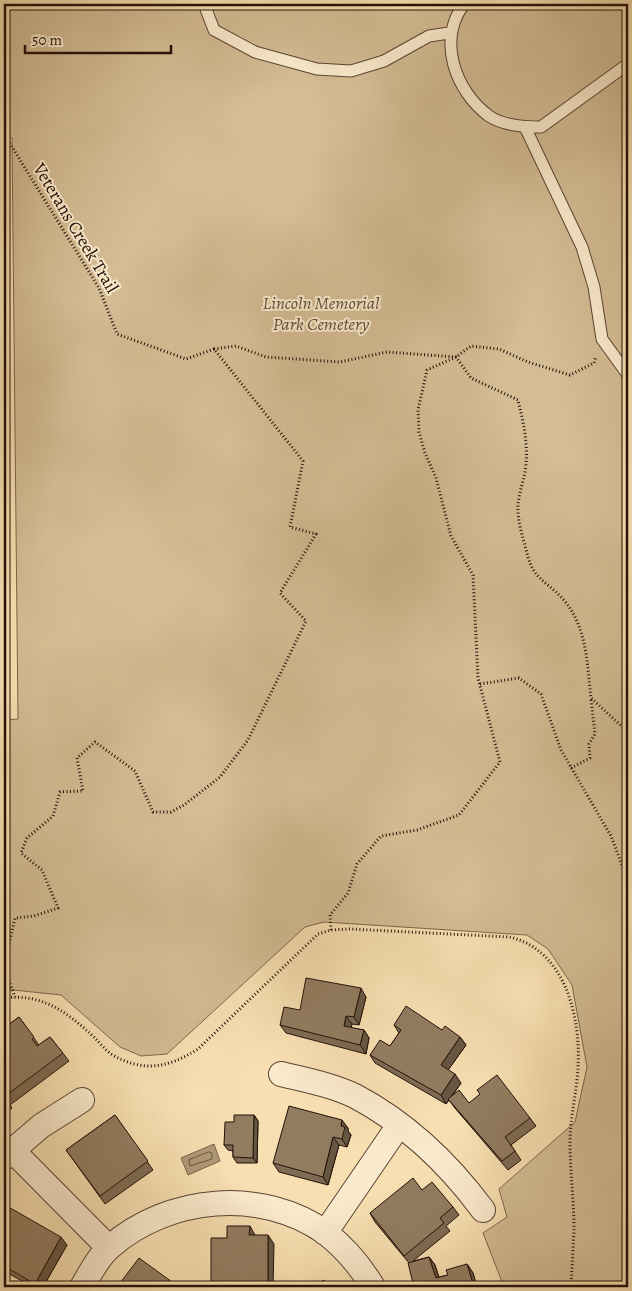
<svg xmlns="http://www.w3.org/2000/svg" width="632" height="1291" viewBox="0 0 632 1291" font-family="Alegreya,serif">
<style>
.green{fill:#d4bc94;stroke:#7c664e}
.water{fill:#b09978;stroke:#78634c}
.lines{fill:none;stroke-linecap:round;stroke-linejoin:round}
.shore{stroke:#6a5540;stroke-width:1}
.lane-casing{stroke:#584433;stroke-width:13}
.street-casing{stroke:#584433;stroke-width:26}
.path{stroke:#231109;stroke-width:3;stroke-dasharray:1 2.5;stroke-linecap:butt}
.lane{stroke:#faeacc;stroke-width:11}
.street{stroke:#faeacc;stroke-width:24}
.wall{fill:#7e6b53;stroke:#231109}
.shaded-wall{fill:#665743;stroke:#231109}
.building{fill:#927c60;stroke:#231109}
.labels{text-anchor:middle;stroke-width:4;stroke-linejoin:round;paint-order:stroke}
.street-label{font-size:18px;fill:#231109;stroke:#faeacc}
.park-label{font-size:18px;font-style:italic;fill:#614d3a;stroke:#faeacc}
</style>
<rect width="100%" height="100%" fill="#f8dfb1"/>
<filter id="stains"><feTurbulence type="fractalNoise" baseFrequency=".004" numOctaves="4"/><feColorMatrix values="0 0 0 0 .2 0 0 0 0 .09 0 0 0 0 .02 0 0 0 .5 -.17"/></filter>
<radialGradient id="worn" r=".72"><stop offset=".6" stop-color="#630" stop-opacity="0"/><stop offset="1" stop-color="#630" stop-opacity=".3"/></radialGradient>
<path class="green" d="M4,4h624v1283h-124l-21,-54 24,-16 -8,-28 76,-67 12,-55 -15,-82 -24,-36 -21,-14 -203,-13 -19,5 -138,127 -26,2 -21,-9 -59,-52 -57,-6v-269l14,-1 -6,-581 -8,-1z"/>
<path class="water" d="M214,1144l6,17 -32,14 -7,-17z"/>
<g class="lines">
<path class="shore" d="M209,1152l3,1v6l-22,7 -1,-6z"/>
<defs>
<path id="lane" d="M204,4l10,26 41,22 62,17 34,2 33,-10 45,-25 20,-3
M464,4c-27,36 -9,87 25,112 13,9 37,11 52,11l87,-63
M525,127l57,120 12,40 8,52 26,36"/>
<path id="street" d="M281,1074c25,6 51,11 74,22 51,27 94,68 128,114
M12,1150l97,98
M4,1158l37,-32 41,-26
M325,1233l74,-108
M82,1287c8,-13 16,-30 28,-40 58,-51 152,-60 216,-14 19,15 35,34 47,54"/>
</defs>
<use href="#lane" class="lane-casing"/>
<use href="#street" class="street-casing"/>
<path class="path" d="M4,134l95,154 18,46 69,25 28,-10 89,112 -13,66 26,7 -36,59 26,28 -58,119 -28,37 -36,28 -13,7h-18l-18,-41 -40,-29 -18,16 6,33 -23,1 -7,24 -26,22 -6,15 21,17 16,38 -24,8 -19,2 -11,47
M214,349l22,-3 30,11 74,5 47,-10 69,5 15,21 47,22c5,21 10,42 8,64 -1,14 -7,27 -8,41 -1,17 6,36 10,52 6,22 19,25 33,40 26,27 26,66 30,101l37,34
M480,684l39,-6 22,16 20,56 50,86 17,45
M571,768l19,-10 -1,-14 6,-10 -4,-35
M331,930l-1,-15 18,-22 9,-29 24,-28 36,-6 42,-15 41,-53 -22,-84 -5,-103 -22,-39 -15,-58 -11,-25 -6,-21 -1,-22 9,-40 29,-13 15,-11 28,3 29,13 42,13 24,-12 2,-7
M4,967l11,30
M4,998c39,-5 64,15 91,40 5,5 10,12 16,16 32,19 57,14 87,-5l120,-115 13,-4 19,-1 159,8c56,12 72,80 69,130 -1,25 -8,50 -8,75 0,30 4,59 4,88 -1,19 -2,38 -3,57"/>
<use href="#lane" class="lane"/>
<use href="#street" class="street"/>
</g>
<path class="wall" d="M366,997l-7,28 -7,-1 -1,4 13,2 5,8 -3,16 -80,-21 -6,-8 20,-15z
M19,1017l20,28 11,-8 19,24 -59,44 2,3 -8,6v-86z
M394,1025l48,5 18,7 6,8 -18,25 13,13 -9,13 17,7 61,15 6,8 -25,19 10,15 -13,10 -54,-63 -5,-7 -3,4 -71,-41 -5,-8 20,-9 9,-13z
M115,1115l38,55 -48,34 -39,-54z
M254,1115l4,6 -1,42h-20l-4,-6v-6l-5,-1 -4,-5 10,-23z
M348,1128v3l3,4 -4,12 -8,-2 -11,40 -49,-13 -6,-9z
M422,1190l31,17 6,8 -13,11 4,5 -37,30 16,-4 6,8 4,12 9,-2 19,-11 6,9 4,14h-63l-5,-24 -34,-41 -5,-9z
M4,1208l63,37 -24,42h-10l-29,-16z"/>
<path class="shaded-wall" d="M6,521l4,5 -6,12v-13z
M361,988l5,9 -7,28 -5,-8z
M346,1016l6,8 -2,10 -6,-8z
M364,1030l5,8 -3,16 -6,-9z
M460,1037l6,8 -20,28 -5,-8z
M455,1074l6,9 -15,21 -5,-9z
M254,1115l4,6 -1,42 -4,-5z
M342,1120l6,8v3l3,4 -4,12 -5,-8 -1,-13z
M333,1137l6,8 -11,40 -5,-8z
M250,1226l5,9v9l-6,-9z
M268,1235l6,9 -1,43h-5z
M61,1237l6,8 -24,42h-5l-3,-3z
M429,1257l6,8 6,21 -5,-8z
M467,1264l6,9 4,14h-3z"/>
<path class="building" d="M306,978l55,10 -7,29 -8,-1 -2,10 20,4 -4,15 -80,-20 4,-18 16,3z
M406,1006l36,24 3,-4 15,11 -19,28 14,9 -14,21 -71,-40 10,-15 10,6 11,-16 -7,-5z
M19,1017l15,20 -2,2 5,7 13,-9 13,16 -59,44 2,3 -2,2v-74z
M497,1075l33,43 -25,19 10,14 -13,10 -54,-62 11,-9 10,13 11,-9 -3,-4z
M289,1106l53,14 -1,6 4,1 -3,12 -9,-2 -10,40 -50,-14z
M115,1115l33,46 -48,35 -34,-46z
M234,1115h20l-1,43 -20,-1v-12h-9l1,-23h9z
M413,1178l9,12 10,-8 21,25 -13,11 4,5 -40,33 -34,-43z
M5,1205l56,32 -26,47 -31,-18v-58z
M227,1226h23l-1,9h19v52h-57v-49h16z
M429,1257l7,21 12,-3 -2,-5 21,-6 7,23h-60l-6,-24z
M139,1258l40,29h-62z
M324,1280l4,7h-16z"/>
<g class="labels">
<g class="street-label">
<text transform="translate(76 228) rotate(59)" y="6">Veterans Creek Trail</text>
</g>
<g class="park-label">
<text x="321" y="309">Lincoln Memorial<tspan x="321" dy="21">Park Cemetery</tspan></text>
</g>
</g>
<rect width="632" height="1291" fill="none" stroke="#f8dfb1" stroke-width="20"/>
<rect x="5" y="5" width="622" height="1281" fill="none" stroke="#231109" stroke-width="2.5"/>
<rect x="10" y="10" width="612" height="1271" fill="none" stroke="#231109"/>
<path d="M25 45v8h146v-8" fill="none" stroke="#231109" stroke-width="2.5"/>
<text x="32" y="45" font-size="15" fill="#231109" stroke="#faeacc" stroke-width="4" paint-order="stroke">50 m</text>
<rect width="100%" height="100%" filter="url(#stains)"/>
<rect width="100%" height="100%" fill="url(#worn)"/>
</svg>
